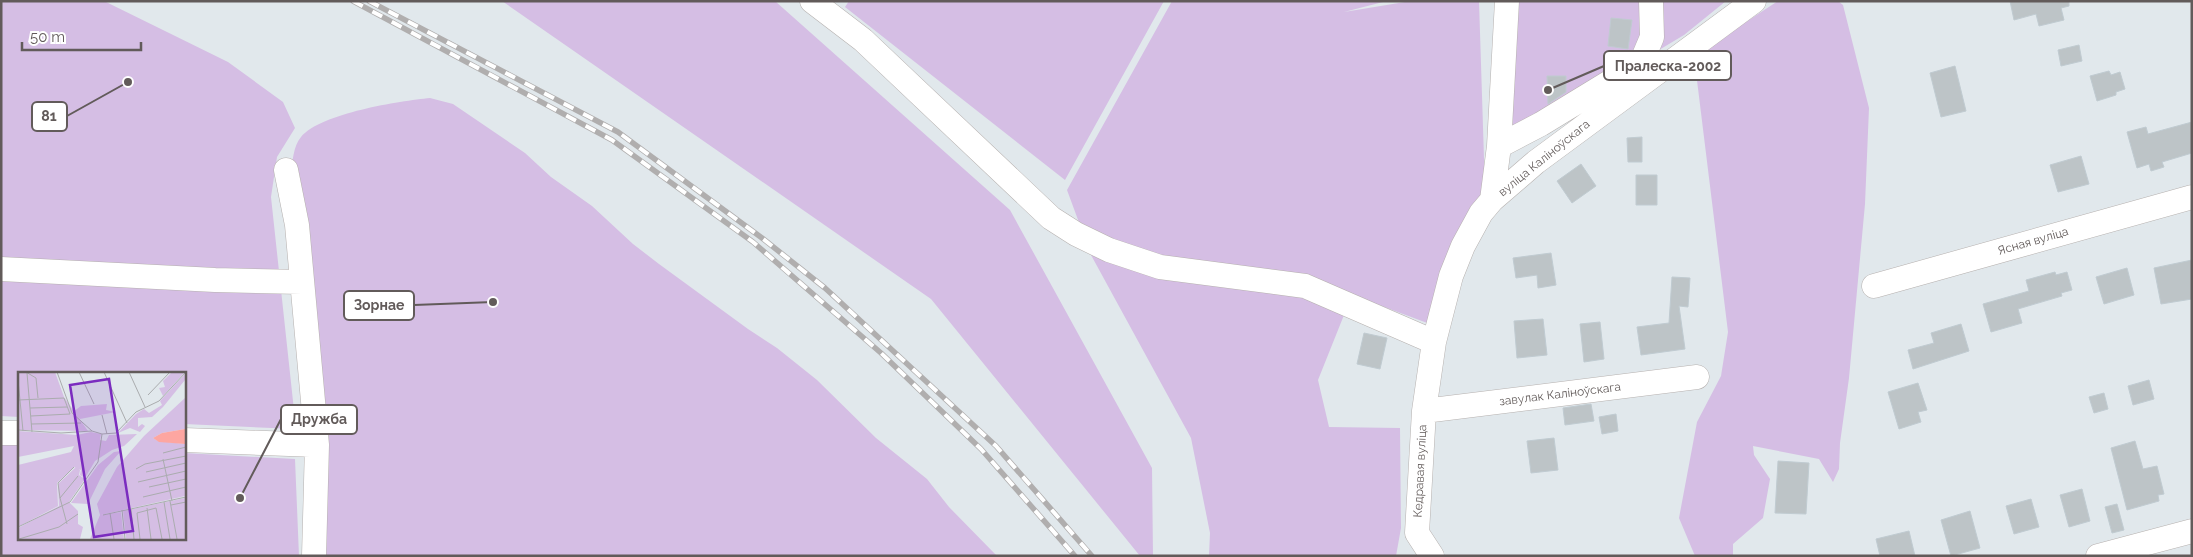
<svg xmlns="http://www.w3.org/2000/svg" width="2193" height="557" viewBox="0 0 2193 557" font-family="Raleway,sans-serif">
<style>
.green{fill:#d5bee4}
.building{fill:#bdc4c7;stroke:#c0cbd1}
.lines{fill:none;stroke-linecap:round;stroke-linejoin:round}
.minor-casing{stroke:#b6b1af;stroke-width:25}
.minor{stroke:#fff;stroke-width:24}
.rail-casing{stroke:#b0aeae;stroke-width:5.5}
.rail{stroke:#fff;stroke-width:4;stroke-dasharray:11;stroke-linecap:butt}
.labels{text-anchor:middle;stroke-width:4;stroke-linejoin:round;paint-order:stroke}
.street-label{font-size:12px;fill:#625b5a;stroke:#fff}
.inset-road{fill:none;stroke:#aaacae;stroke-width:1}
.view{fill:#7b2cbf;fill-opacity:0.15;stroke:#7b2cbf;stroke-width:2.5}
.inset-edge{fill:none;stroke:#625b5a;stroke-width:2.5}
.leader{fill:none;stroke:#625b5a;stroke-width:2}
.callout-dot{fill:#625b5a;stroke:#fff;stroke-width:2}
.callout{fill:#fff;stroke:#625b5a;stroke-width:2}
.callout-label{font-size:14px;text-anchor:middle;font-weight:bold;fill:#625b5a}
</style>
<rect width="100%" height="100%" fill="#e1e8ec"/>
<path class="green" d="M1,1h103l124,61 55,40 12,26 -18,29 -6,40 25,232 -112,-5v-51h-165v44l-18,-1z
M502,1h273l235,209 142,258 1,88h-13l-209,-257z
M849,1h315l-99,179 -220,-173z
M1172,1h215l-43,11 67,-11h68l6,189 -55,134 -78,-29 -34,85 11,47 71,1 1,100 -5,28h-187l1,-23 -19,-95 -100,-183 -24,-65z
M1511,1h215l-42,34 -185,111z
M1778,1h60l5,4 26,103 -4,96 -16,174 -9,65 -1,26 -6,13 -14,-23 -66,-13 1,9 16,24 -7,39 -30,26v12h-38l-16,-38 18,-96 24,-46 7,-44 -34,-276z
M430,98l23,6 72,49 26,24 41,29 41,38 26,20 89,65 29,19 40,32 59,58 51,41 22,28 48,49h-673l-34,-382c3,-12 3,-28 11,-37 20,-24 99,-36 129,-39z
M1,443l18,1v94h165v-85l111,6 4,97h-298z"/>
<path class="building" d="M2010,1h59v5l-8,2 3,12 -25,6 -3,-12 -22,6z
M1611,18l21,2 -4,29 -20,-3z
M2079,45l3,16 -21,5 -3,-16z
M1955,66l11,45 -25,6 -11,-44z
M2109,71l2,4 9,-3 5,17 -9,3v3l-19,6 -7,-25z
M1547,76h19v16l-18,12z
M2192,122v31l-30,9 2,5 -13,4 -2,-7 -12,4 -10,-36 19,-5 2,7z
M1642,137v25h-14l-1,-24z
M2081,156l8,28 -31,8 -8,-27z
M1581,164l15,22 -24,17 -15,-22z
M1636,175h21v30h-21z
M1551,253l5,32 -18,3 -1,-13 -21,3 -3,-20z
M2192,260v39l-31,5 -7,-36z
M2127,268l7,27 -30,9 -8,-27z
M2055,272l1,3 11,-3 5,18 -11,3 1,3 -44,13 4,14 -31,9 -8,-28 46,-13 -3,-11z
M1672,277l18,1 -2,29 -9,-1 6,43 -44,6 -4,-28 32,-4z
M1543,319l4,36 -30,3 -3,-37z
M1600,322l4,37 -20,3 -4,-38z
M1961,324l8,27 -56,18 -5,-19 26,-7 -3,-10z
M1364,333l23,5 -7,31 -23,-5z
M2149,380l5,19 -21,6 -5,-19z
M1918,383l9,27 -9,2 3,10 -22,7 -11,-37z
M2104,393l4,16 -14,4 -5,-16z
M1591,404l3,17 -29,4 -2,-17z
M1616,414l2,17 -16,3 -3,-17z
M1554,438l4,32 -27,3 -4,-32z
M2135,441l8,28 14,-3 7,28 -6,1 1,6 -32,9 -16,-62z
M1778,461l31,2 -3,51 -31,-1z
M2082,489l8,32 -21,6 -9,-32z
M2031,499l8,28 -25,7 -8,-28z
M2117,504l7,26 -12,3 -7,-26z
M1970,511l10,37 -29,8 -10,-36z
M1909,531l6,25h-35l-4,-17z"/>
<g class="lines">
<defs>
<path id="minor" d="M812,1l51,39 188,178 25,16 33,16 51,17 145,19 129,56
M1499,146l42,-22 100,-61 11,-26 -1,-36
M286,170l11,55 20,220 -3,111
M1492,200l7,-54 8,-145
M1,269l214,11 87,2
M1874,286l318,-89
M1424,411l273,-34
M1,433h18
M184,440l133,5
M1432,556l-15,-23 7,-122 10,-69 17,-66 12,-30 18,-33 11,-13 44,-38 218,-161
M2098,556l94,-25"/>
</defs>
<use href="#minor" class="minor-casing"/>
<use href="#minor" class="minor"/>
<defs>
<path id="rail" d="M353,1l259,139 141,102 128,111 100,96 94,107
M369,1l249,131 144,106 63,50 171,158 96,110"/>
</defs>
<use href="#rail" class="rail-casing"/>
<use href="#rail" class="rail"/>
</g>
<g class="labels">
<g class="street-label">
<text transform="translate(1544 158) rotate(-39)" y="4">вуліца Каліноўскага</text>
<text transform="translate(2033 241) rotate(-16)" y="4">Ясная вуліца</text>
<text transform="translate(1560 394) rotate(-7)" y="4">завулак Каліноўскага</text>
<text transform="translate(1420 471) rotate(-87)" y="4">Кедравая вуліца</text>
</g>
</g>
<g transform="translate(18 372)">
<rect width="168" height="168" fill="#e1e8ec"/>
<path d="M0,0h37l9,25 24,34 -70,-1zM154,0h13l-22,24 -4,-8 6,-1 -2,-6zM167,2v6l-22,27 -11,10 -14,1v9l4,-3 3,2 -5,6 -10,-4 -12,5 18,-19 8,-5 5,4 13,-8 -2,-4zM167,26v31l-23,4 -9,5 5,3 27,3v52l-84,19 20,-3 3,27h-34l10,-24 -3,-11 20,-37 27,-31zM89,32l-1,6 10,2 -36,7 -7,-7 8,-6zM0,59l59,4 14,-3 10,2 -1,6 6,1 3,-6 28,-1 -13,12 -12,4 -17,11 -10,17 -5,-3 1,-5 -7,-3 -17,16 1,23 -40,21v-62l53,-13 3,-6 -56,11zM103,79l-16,18 -17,35 -17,-1 27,-38 16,-13zM58,95l4,3 -1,5 6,4 -16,23 9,9v13l5,3 -3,12h-62v-11l41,-22 -1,-22zM167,126v41h-59l-3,-28z" fill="#d5bee4"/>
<path d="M167,57v15l-26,-2 -6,-4 9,-5z" fill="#fda6a1"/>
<path class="inset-road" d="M8,0l10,6 2,20M39,0l15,41 20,18 10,3 14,-1 20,-21 23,-11 27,-29M61,0l15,32M86,0l23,51M111,0l16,35M9,1l5,59M0,8l5,51M130,23l22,-23M0,28l46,-2 6,16 -39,2M12,36l37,-1M84,43l5,19M13,52l50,-1M0,58l43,3 31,-2M145,81l23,-6M145,87l9,42M118,97l9,-5 41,-8M128,100l40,-9M120,110l48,-11M131,115l37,-8M125,125l43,-10M42,126l-2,-15 16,-16M152,129l7,38M146,130l6,37M153,133l15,-3M129,136l4,31M113,137l3,30M104,138l3,29M92,141l4,26M85,143l83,-18M49,152l-7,-26 18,-22M0,155l52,-25 28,-40 4,-28M1,167l40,-12 19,-13M122,167l-3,-26 19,-5 6,31"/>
<path class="view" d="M91,7l24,152 -39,6 -24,-152z"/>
<rect width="168" height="168" class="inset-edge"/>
</g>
<path class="leader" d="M1548 90L1604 66M128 82L67 116M493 302L414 305M240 498L281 419"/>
<g class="callout-dot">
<circle cx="1548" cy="90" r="5"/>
<circle cx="128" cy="82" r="5"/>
<circle cx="493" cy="302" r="5"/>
<circle cx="240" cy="498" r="5"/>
</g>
<g class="callout">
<rect x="1604" y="51" width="127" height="29" rx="5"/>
<rect x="32" y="102" width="35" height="29" rx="5"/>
<rect x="344" y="291" width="70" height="29" rx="5"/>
<rect x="281" y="405" width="76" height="29" rx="5"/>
</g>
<g class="callout-label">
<text x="1668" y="71">Пралеска-2002</text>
<text x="49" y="121">81</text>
<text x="379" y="310">Зорнае</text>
<text x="319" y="424">Дружба</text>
</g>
<rect width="2193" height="557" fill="none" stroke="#625b5a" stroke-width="5"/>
<path d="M22 42v8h119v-8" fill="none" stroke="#625b5a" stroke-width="2.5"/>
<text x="30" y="42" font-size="15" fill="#625b5a" stroke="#ffffff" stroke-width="4" paint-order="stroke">50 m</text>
</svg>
